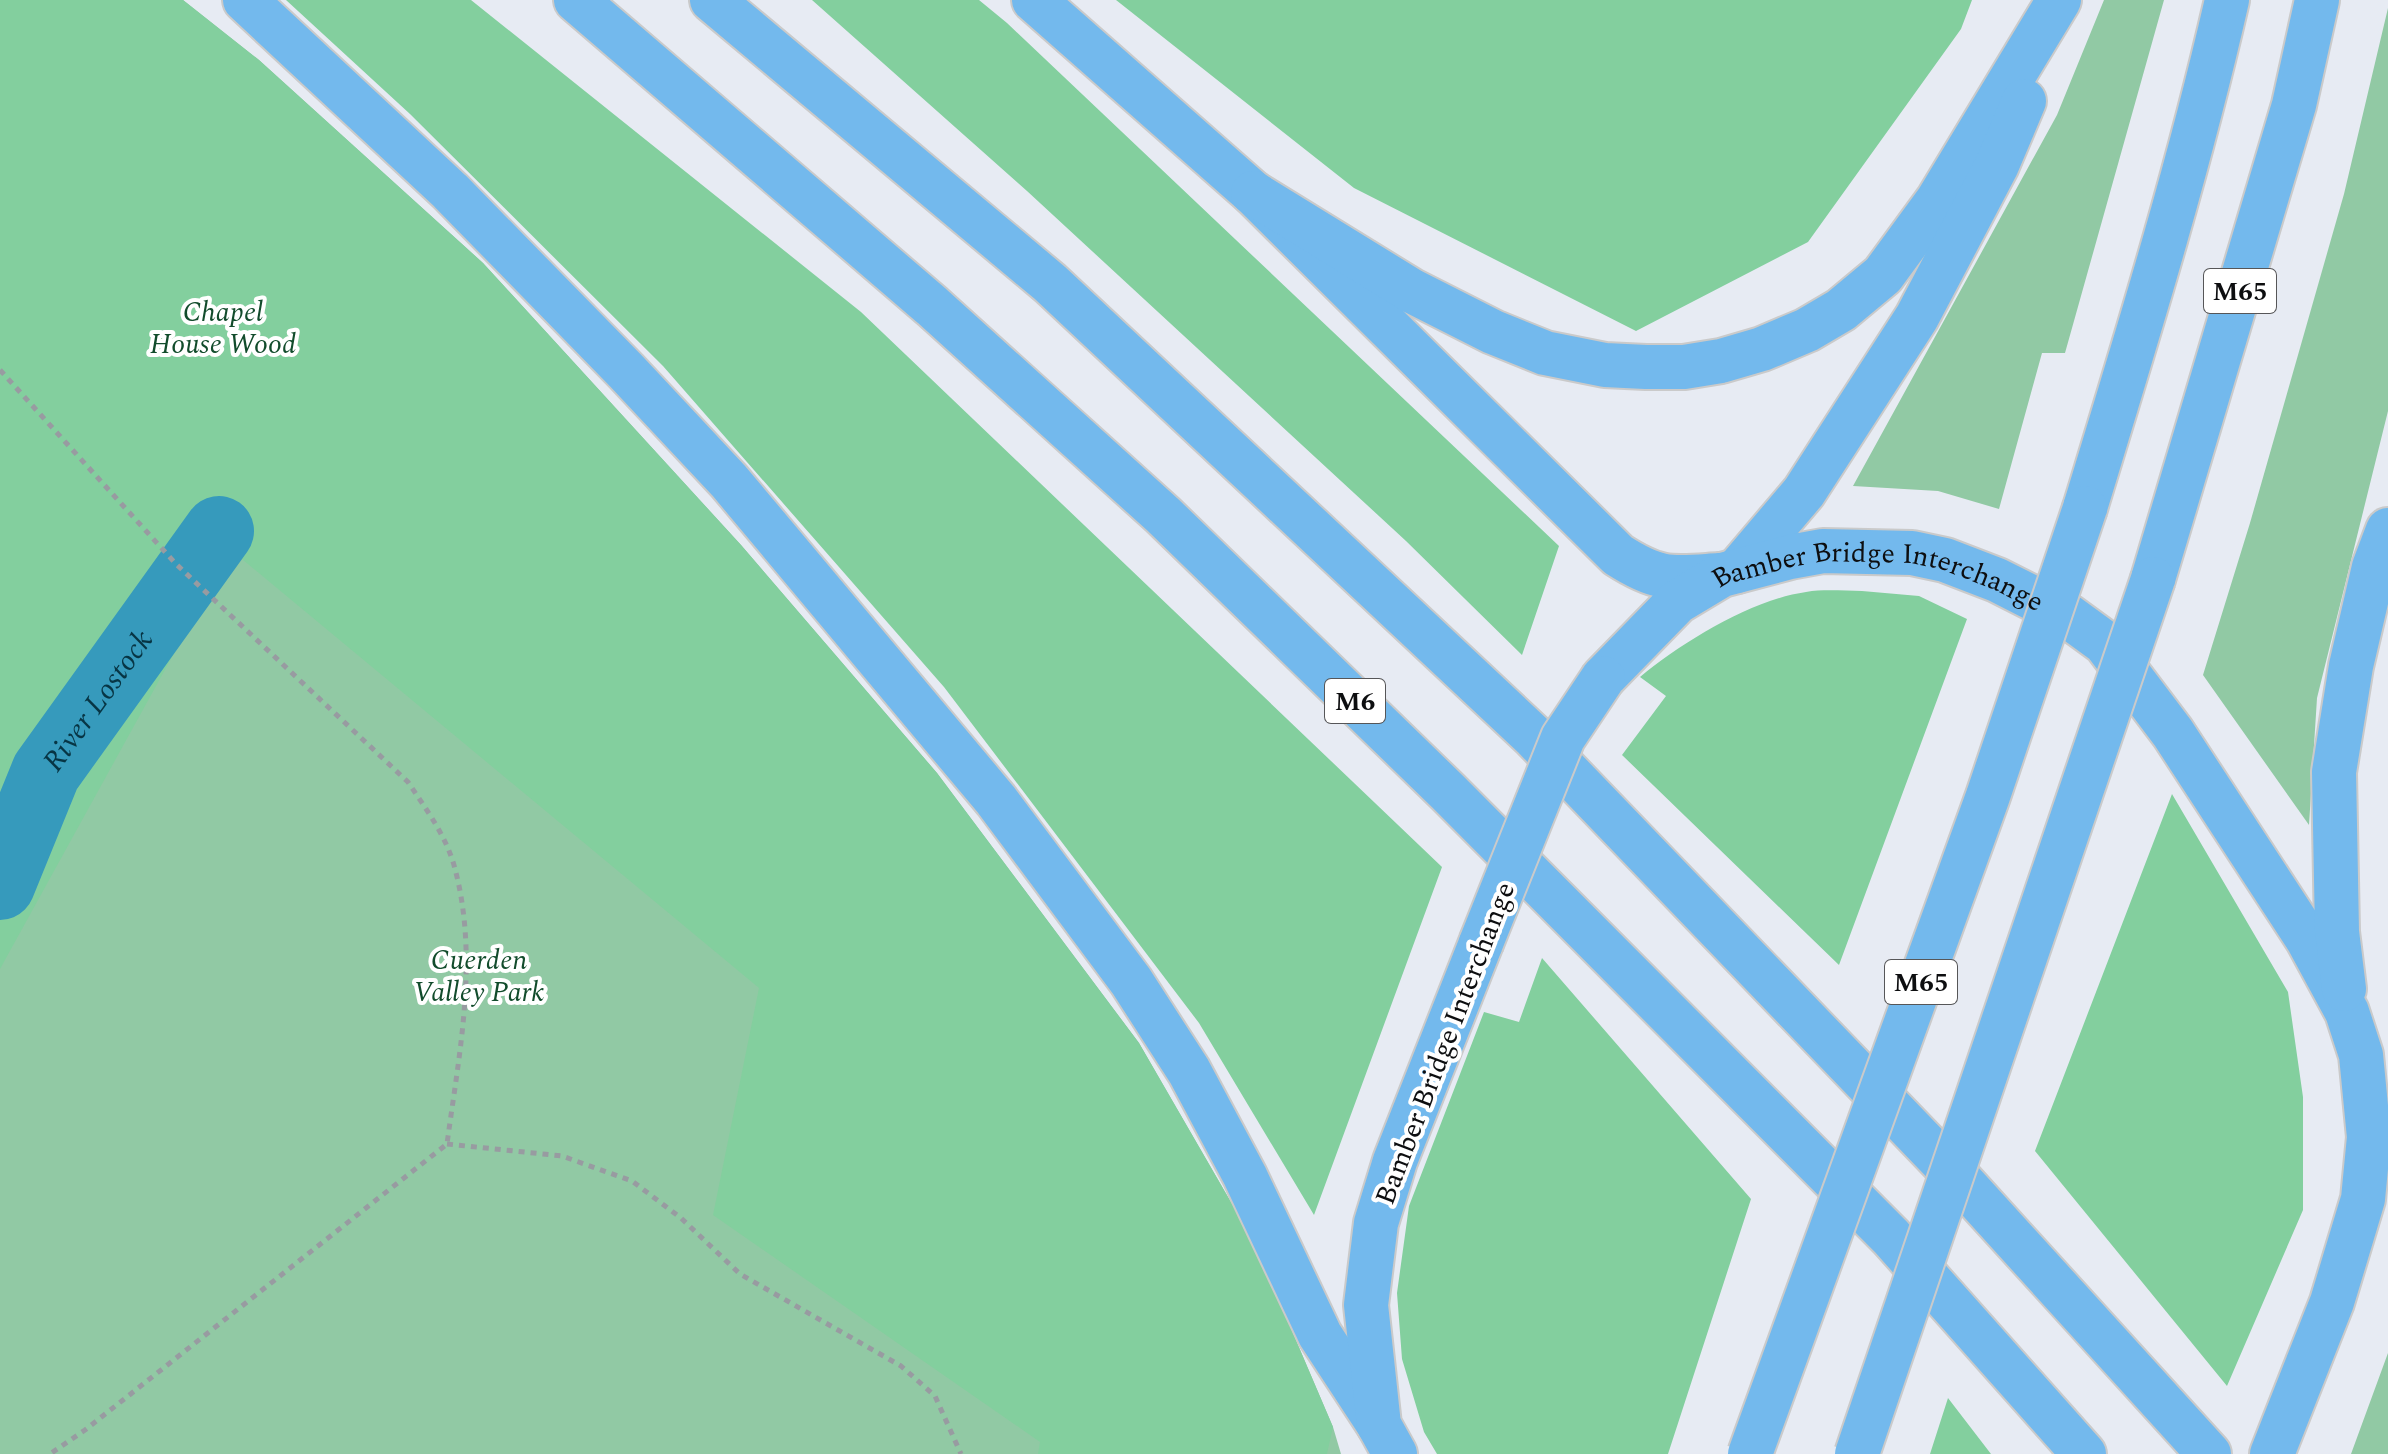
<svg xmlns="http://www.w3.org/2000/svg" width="2388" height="1454" viewBox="0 0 2388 1454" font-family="Spectral,serif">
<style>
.green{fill:#91c9a4}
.forest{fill:#83cf9e}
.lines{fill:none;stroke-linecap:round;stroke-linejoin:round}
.river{stroke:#369abc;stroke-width:70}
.motorway-casing{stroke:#cacaca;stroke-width:48}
.path{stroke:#989ba1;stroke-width:5;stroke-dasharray:6 6;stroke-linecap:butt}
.motorway{stroke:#73b9ed;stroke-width:44}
.motorway-bridge-casing{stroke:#cacaca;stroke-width:48;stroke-linecap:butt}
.motorway-bridge{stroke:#73b9ed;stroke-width:44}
.labels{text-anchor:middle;stroke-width:8;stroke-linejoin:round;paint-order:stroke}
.shield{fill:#fff;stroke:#565658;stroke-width:2}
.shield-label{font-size:26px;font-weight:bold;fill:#0d0e10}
.park-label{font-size:28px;font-style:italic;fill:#124c2c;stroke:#fff}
.street-label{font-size:28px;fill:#0d0e10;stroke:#fff}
.water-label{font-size:30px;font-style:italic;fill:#073544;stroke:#fff}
</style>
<rect width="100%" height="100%" fill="#e7ebf3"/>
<path class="green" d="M0,0h183l76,60 224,203 258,282 196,228 202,270 115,199 79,185 8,27h-1341z
M2104,0h60l-99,353h-23l-43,156 -61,-18 -85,-5 204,-371z
M2388,8v403l-71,287 -8,127 -106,-150 47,-152 94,-329z
M2388,1353v101h-37z"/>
<path class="forest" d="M0,0h183l76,60 224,203 258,282 196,228 202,270 115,199 79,185 -6,27h-289l2,-12 -327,-227 46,-227 -528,-438 -231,419z
M286,0h185l390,312 581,555 -128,348 -115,-192 -255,-336 -281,-321 -253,-252z
M812,0h167l28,23 552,523 -37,109 -116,-114 -379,-350z
M1116,0h856l-11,29 -153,213 -172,89 -282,-143z
M1862,591l57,5 48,23 -128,346 -217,-210 44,-59 -26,-19c43,-35 110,-77 166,-85 18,-3 38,-1 56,-1z
M2172,794l116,198 15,105v113l-76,176 -192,-235z
M1542,958l209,241 -83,255h-231l-13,-22 -22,-73 -5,-66 12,-87 75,-194 35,10z
M1948,1398l43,56h-61z"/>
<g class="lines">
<path class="river" id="s1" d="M0,885l46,-113 173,-241"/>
<defs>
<g id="motorway">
<path d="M245,0l205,191 176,180 103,110 267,319 135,181 58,90 56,105 75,159 59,90"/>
<path d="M576,0l356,306 231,209 285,277 443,445 193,217"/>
<path d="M712,0l338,283 484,454 427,444 248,273"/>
<path d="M1034,0l219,193 365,362c42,27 54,23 102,20"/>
<path d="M1253,193l159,98 81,41 52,21 60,12 41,2h38l37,-6 41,-12 45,-19 34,-20 42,-35 55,-75 121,-200"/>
<path d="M2085,508c51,-168 103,-336 142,-508"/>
<path d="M1737,571l67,-79 113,-175 80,-152 27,-64"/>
<path d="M2153,579l141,-474 23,-105"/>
<path id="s2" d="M1603,678l74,-76 45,-27 68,-18 33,-6 89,2 33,7 52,20 71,36 37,27 68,90 135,207 39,72 14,43 8,82 -6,62 -31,103 -60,152"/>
<path d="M2344,989l-7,-57 -3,-160 17,-106 23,-99 14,-37"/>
<path d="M1395,1454l-16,-29 -13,-120 10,-82 19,-62 86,-218"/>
</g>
</defs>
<use href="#motorway" class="motorway-casing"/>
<path class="path" d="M0,370l176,194 232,218c18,27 39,55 47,87 24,90 4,185 -8,275l-362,286 -35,24
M447,1144l115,12 70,25 49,37 59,56 161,92 34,30 26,58"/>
<use href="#motorway" class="motorway"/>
<defs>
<path id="motorway-bridge" d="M1481,943l82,-205 40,-60
M1750,1454l238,-658 97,-288
M1857,1454l296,-875"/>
</defs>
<use href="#motorway-bridge" class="motorway-bridge-casing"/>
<use href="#motorway-bridge" class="motorway-bridge"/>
</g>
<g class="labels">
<g class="shield">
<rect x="2204" y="269" width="72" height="44" rx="6"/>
<rect x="1325" y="679" width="60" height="44" rx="6"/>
<rect x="1885" y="960" width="72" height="44" rx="6"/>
</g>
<g class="shield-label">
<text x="2240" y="300">M65</text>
<text x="1355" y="710">M6</text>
<text x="1921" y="991">M65</text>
</g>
<g class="park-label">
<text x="223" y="321">Chapel<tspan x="223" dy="32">House Wood</tspan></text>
<text x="479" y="969">Cuerden<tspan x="479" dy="32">Valley Park</tspan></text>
</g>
<g class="street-label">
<text dy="10" stroke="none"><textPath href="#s2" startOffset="320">Bamber Bridge Interchange</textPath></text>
<text transform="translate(1444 1043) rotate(-69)" y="10">Bamber Bridge Interchange</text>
</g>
<g class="water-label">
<text dy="10" stroke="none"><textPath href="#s1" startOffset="210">River Lostock</textPath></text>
</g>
</g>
</svg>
